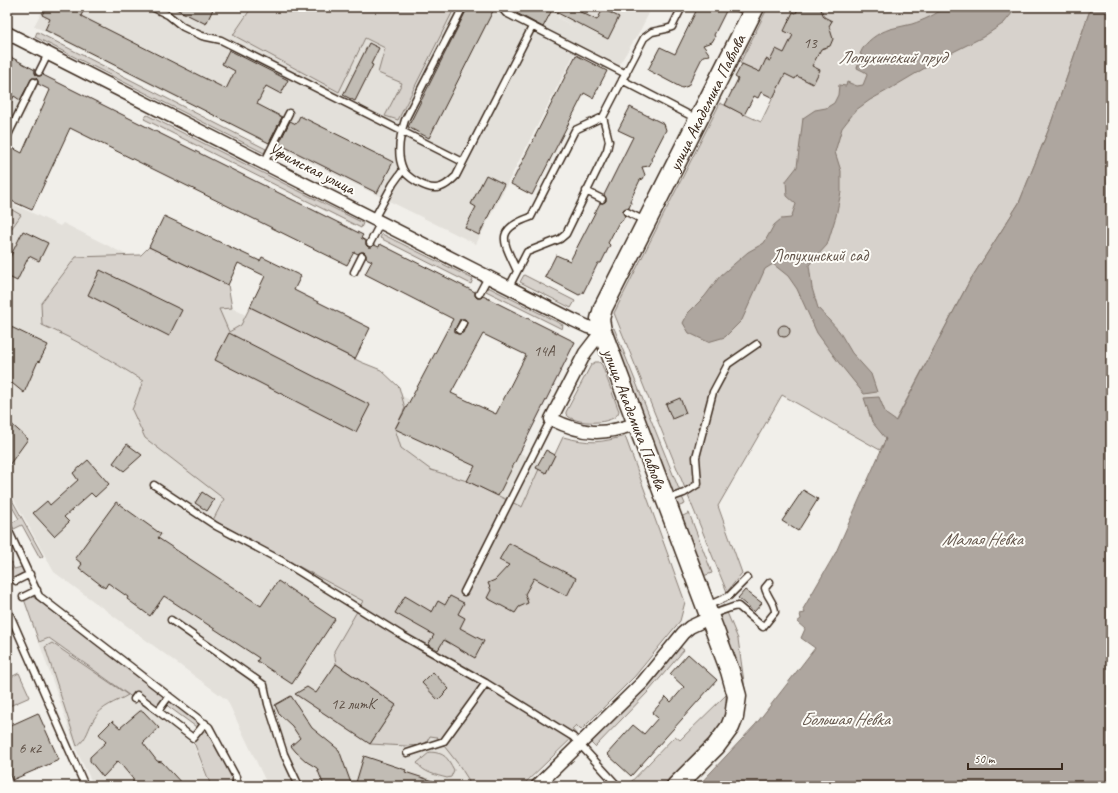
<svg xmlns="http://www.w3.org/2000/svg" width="1118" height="793" viewBox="0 0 1118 793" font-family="Caveat,sans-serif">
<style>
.built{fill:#e3e0da}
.green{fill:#d7d2cc;stroke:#897e75}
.water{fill:#aea69f;stroke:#80746b}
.building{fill:#c1bcb4;stroke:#3b2a1e;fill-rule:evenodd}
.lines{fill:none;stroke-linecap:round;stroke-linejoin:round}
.lane-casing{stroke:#3b2a1e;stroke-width:9}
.street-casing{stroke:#3b2a1e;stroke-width:15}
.secondary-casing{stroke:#3b2a1e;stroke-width:21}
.lane{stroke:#fdfcf7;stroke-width:6}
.street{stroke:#fdfcf7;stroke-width:12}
.secondary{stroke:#fdfcf7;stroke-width:18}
.labels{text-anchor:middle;stroke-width:4;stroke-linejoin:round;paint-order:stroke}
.number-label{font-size:15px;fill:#5c4e44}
.street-label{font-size:17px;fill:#3b2a1e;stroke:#fdfcf7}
.park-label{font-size:17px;fill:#62544a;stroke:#fdfcf7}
.water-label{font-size:18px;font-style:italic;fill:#63554b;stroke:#fdfcf7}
</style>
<rect width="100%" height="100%" fill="#f1efea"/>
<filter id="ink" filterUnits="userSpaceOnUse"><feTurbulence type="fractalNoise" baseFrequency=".025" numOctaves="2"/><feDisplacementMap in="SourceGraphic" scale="8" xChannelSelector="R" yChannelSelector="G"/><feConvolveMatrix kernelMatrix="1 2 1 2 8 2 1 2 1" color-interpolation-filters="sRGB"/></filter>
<g filter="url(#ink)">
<path class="built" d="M44,7h520l-6,11 20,11 -19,-11 6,-11h87l-11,22 -22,36 -40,-20 -103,199 -192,-95 -15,-5 -235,-118z
M7,55l37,19 -37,74z
M7,201l53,25 3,-3 169,85 286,148 2,-3 20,9 6,-12 9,4 8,-17 19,5h21l22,-6 60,166 -5,19 -45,55 -113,110h-254l-41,-86 -173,-128 -47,-85z
M49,638l105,75 30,24 10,9 16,40h-116l-16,-32 -39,-112z"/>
<path class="green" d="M252,7h203l-57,113 -13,-4 17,-33 -24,-10 7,-25 -20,-10 -26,54 -106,-57z
M768,7h323l-41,119 -31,77 -50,79 -89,168 -98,-55 -64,111 24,67 -15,19 -113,-279 106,-210 41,19 19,-39 -40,-20z
M37,32l229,117 -2,4 -229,-116z
M147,115l216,108 -2,5 -217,-109z
M7,207l14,8 -14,20z
M382,234l91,45 -2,5 -91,-46z
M149,247l79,38 4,23 -13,1 10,23 12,-7 9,-18 111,55 20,8 18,17 6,21 -10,21 6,19 30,22 36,11 55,26 17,-38 7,4 17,-36c27,7 36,6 62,-1l60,166 -5,19 -45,55 -54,54 -5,-5 -4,4 4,5 -54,52h-52l-2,-7 -9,-14 -22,-28 -7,-1 -5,9 -19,1 -36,-2 26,-39 -60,-41 -2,-13 29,-50 -150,-81 11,-21 -79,-61 -13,-28 11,-29c-32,-21 -66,-41 -101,-56l-1,-22 35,-46 65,-2z
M524,275l51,26 -4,7 -51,-26z
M488,287l75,38 -1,4 -76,-38z
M614,328l71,176 -8,3 -67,-177z
M595,362h4l3,3 17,46c-3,15 -46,14 -53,3v-2l25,-47z
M7,491l36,65 -3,2 -18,-33 -8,4 -3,-6 8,-4 -12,-21z
M689,513l23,60 -9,3 -22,-59z
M7,552l7,17 8,-2 3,2 -1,3 -14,8 -3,-7 5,-3 -5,-10z
M32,596l135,101 -13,16 -105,-75 -10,4 -15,-43z
M724,605l14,34 7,50 -29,-80z
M52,643l76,52c-13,8 -26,10 -34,24 -6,9 -6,19 -17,27l-32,-99z
M680,647l4,3 -35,41 -54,56 -5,-5 56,-54z
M19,673l11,24 -23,10v-28z
M726,695c0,7 0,15 -2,22 -8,23 -44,51 -62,69h-35l48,-50 5,4z
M169,698l34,26 -4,5 -34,-25z
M205,726l3,2 25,50 1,8h-23l-16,-41 -3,-3z
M430,752c15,1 17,5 24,18l-3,7 -4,1c-11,-3 -23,-5 -30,-15z"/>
<path class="water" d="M945,7h72l-13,16 -21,14 -38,19 -57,34 -18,10 -14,10 -14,18 -7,24 6,19v21l-5,24 -9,29 -18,20 3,23 6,20 21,23 13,22 19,21 6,18 -13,2 -25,-31 -22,-30 -20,-44 -9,-13 -15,-12 -8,5 -23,51 -17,17 -17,5 -19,-9 -6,-10 5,-10 17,-17 15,-20 28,-24 16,-9 10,-18 7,-6 10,-1 5,-14 -9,-8 -1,-15 11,-14 6,-49 12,-8 11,-2 8,-5 4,-8 1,-10 7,1 1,-4 10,4 6,-1 4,-10 -2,-3 -8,-4 5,-13 -2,-1c5,-13 18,-21 30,-25 7,-2 15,-3 22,-5 12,-4 23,-9 33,-17z
M1091,7h20v779h-413l58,-62 59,-76 -14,-10 4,-9 -8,-7 4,-3 -1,-5 5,-1 -2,-4 33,-57 50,-113 -14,-17 -8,-24 15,-1 7,17 10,7 73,-139 50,-79 31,-77z"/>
<path class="building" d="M46,7h39l-4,9 145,73 9,-18 -13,-7 7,-14 59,30 -7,14 -15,-8 -9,18 25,13 -13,26 -224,-113 5,-11 -8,-4z
M172,7h42l-8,17z
M468,7h27l-66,131 -21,-11z
M507,7h63l27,13 6,-11 16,8 -11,22 -56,-29 -9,17 -34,-18z
M698,7h30l-14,28 1,2 -3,5 -9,3 7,10 -7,1 -15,30 -6,2 -34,-18 12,-23 15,7z
M799,7h21l4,10 8,4 -3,5 4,13 -3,7 -9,3 -9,17 8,4 -7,14 -16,-8 -2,3 -10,-5 -12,24 -12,-6 -3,6 -4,-2 -10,19 -19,-10 13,-26 -3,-2 7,-13 18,8 6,-13 4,2 6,-12 8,4 9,-18 -9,-4 9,-19 3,1z
M369,43l10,5 -8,16 2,1 -18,36 -12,-6z
M7,55l28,15v3l2,3h3l4,-2 -1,1 320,160 -2,3 5,3v4l2,2h4l2,-2 5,2 1,-3 95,48v4l2,2h4l2,-2 92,46 -77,154 -31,-15 8,-15 -80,-37 58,-110 -88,-45 7,-13 -6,-3v-3l-2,-3h-3l-3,2 -4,-2 -7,13 -277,-137 -38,82 -25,-11v-54l15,8 28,-63 -12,-6v-3l-2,-3h-4l-12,22 -6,-4 -7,16zM460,319h5l2,4 -4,10 -4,1 -4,-1v-3zM483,334l43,21 -30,59 -45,-21z
M576,55l31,16 -14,27 -9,-5 -52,102 -21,-11z
M630,107l34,17 2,6 -15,29 1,2 -3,5 -7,1 3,8 -2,4 -3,1 -10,21 1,2 -2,5h-3l-3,2v3l2,3 -3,5 -3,1 -11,21 2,2 -9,18h-3l-15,30 -4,2 -34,-18 11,-22 14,6 30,-58h3l3,-2v-3l-2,-3 29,-58 -15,-7z
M300,116l93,46 -16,31 -98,-49 11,-23 6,3z
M486,175l18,9 -25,51 -14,-7 11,-21 -5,-3z
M164,216l96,45 2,-4 39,19 -7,14 76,38 -15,31 -105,-52 15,-31 -27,-13 -10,22 -79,-38z
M23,231l25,12 -9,18 -10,-5 -12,25 -10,-5v-13z
M100,270l82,40 -13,26 -81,-41z
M7,325l41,20 -9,17 -1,-1 -14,32 -17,-14z
M778 331a6 6 0 1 1 12 0a6 6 0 1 1-12 0Z
M229,333l141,72 -14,27 -141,-72z
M680,398l6,15 -14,6 -6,-15z
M7,420l21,19 -21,29z
M127,444l15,11 -18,16 -11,-8z
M546,450l9,5 -9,18 -10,-5z
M88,460l21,24 -14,13 -4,-4 -27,24 5,5 -15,14 -21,-23 14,-12 3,4 28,-25 -5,-7z
M803,490l15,9 -20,32 -16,-10z
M202,492l12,8 -7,11 -12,-8z
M116,502l45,32 -3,4 103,68 17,-25 57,38 -43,65 -35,-23 2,-3 -95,-62 -14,20 -23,-17 1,-2 -20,-14 -3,5 -26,-20 3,-4 -7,-6z
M509,543l67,35 -9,18 -33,-18 -9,16 3,9 -9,4 -4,6 -28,-15 4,-8 -3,-7 7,-3 14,-15 -10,-5z
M745,590l17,13 -8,9 -16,-14z
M405,596l27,16 6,-11 7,4 5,-9 14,7 -6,11 7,4 -5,10 24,13 -9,17 -31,-18 -6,10 -10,-5 6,-10 -39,-22z
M688,654l29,26 -86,96 -24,-22 26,-29 11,9 14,-16 -6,-5 14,-16 5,5 13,-15 -14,-13z
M336,664l60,41 -26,39 -75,-50 12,-7 9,6z
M433,672l16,17 -11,11 -16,-17z
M291,696l21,32 27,22 13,36h-28l-7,-18 -10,-6 -11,-10 -5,-6 9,-8 -8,-12 -13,-12 -4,-9z
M140,711h3l16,17 -16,15 14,18 5,1 22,24h-51v-7l-15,-18 -15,16 -13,-16v-4l16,-15 -7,-8 13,-13 8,7z
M38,713l21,47 -47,20 -5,-11v-42z
M364,756l42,14 -1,2 37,12 -1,2h-86z"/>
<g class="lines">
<defs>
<path id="lane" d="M152,7l16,8 15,12 19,9 19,4 242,122
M463,7l-58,113c-5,15 -9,34 -2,49 3,8 23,20 33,19 8,0 15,-7 20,-12l76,-149
M501,7l5,6 120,61
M737,7l13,6
M39,72l9,-18
M622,80l75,39
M7,137l27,-55
M264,163l25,-50
M586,191l16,8
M627,212l18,9
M374,219l19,-35 10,-14
M370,243l11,-21
M517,271c-13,-29 -24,-41 14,-54l44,-87 28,-13
M354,272l8,-16
M509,287l18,-35 33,-13 6,-5 41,-84 2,-9 -6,-24 41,-79 8,-6 14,-3 6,-2 10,-20
M479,294l9,-17
M459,330l4,-7
M154,485l62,41 66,35 121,75 83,47 87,54 44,48
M667,499l17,-6 14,-9 -2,-27 17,-65 15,-28 29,-20
M7,527l32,69 170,131 27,50v9
M16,581l14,-7
M464,592l87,-173
M23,597l14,-7
M707,606l22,-10 18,-18
M7,608l78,178
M710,615l23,-8 5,-1 25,21 12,-15c0,-9 -8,-15 -10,-24l5,-6
M171,620l93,65 4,19 16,50 15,32
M134,699l3,-4 21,16 11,-15
M158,711l35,27 12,-15
M407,753l37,-12 42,-58"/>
<path id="street" d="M7,33l566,287 15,7 14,4 -17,22 -34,66c33,16 52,17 86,4
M537,786l106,-104 40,-49 7,-6 19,-9"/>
<g id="secondary">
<path id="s1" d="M676,786l40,-40 14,-19 4,-10 3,-21 -7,-25 -128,-340 -2,-12 3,-11 152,-301"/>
</g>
</defs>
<use href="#lane" class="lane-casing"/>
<use href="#street" class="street-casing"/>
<use href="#secondary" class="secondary-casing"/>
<use href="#lane" class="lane"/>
<use href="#street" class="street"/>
<use href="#secondary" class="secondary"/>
</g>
</g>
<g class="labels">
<g class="number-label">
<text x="810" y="48">13</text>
<text x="544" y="356">14А</text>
<text x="353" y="709">12 литК</text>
<text x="30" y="753">6 к2</text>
</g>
<g class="street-label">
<text dy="6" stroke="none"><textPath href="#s1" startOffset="755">улица Академика Павлова</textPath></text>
<text transform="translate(312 168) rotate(27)" y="6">Уфимская улица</text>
<text transform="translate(635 419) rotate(69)" y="6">улица Академика Павлова</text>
</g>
<g class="park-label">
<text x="820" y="261">Лопухинский сад</text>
</g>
<g class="water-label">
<text x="892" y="63">Лопухинский пруд</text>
<text x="982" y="545">Малая Невка</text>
<text x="845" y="725">Большая Невка</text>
</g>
</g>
<rect width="1118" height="793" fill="none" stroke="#fdfcf7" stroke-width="24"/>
<rect x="12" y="12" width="1094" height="769" fill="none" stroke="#3b2a1e" stroke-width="1.5" filter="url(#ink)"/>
<path d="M968 763v6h94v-6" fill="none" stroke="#3b2a1e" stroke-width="2"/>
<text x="974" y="763" font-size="12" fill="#3b2a1e" stroke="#fdfcf7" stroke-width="3" paint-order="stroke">50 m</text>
</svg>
